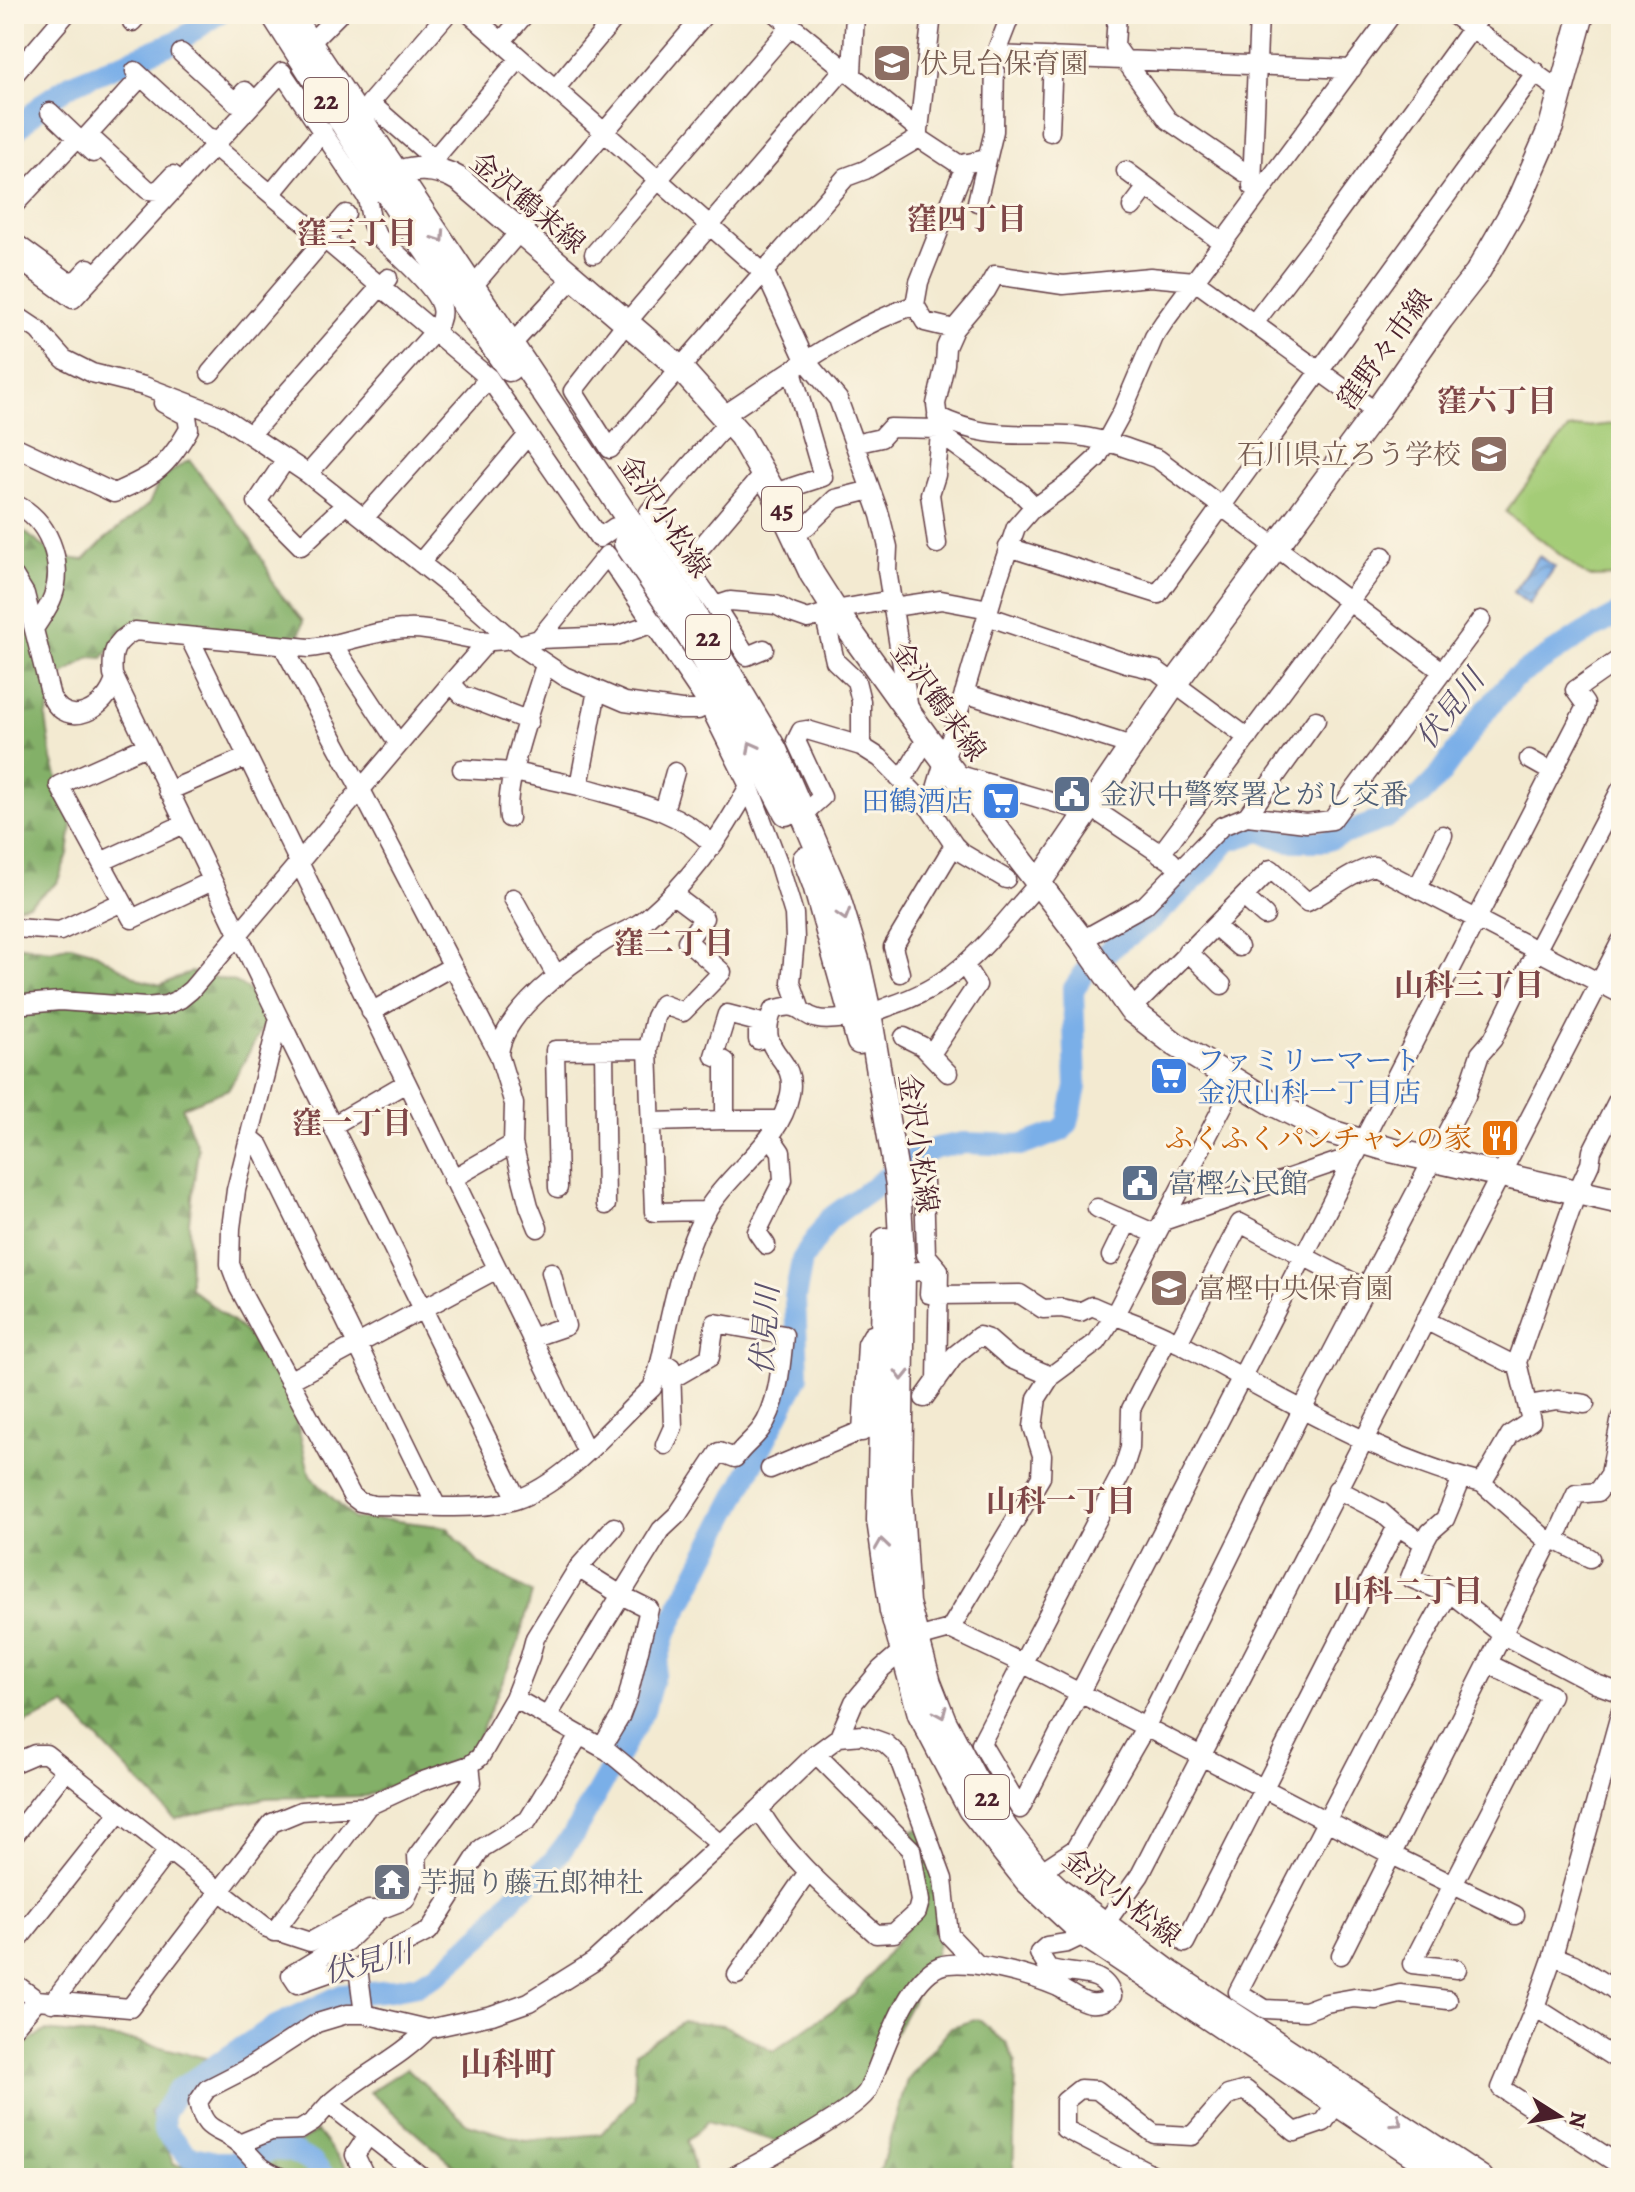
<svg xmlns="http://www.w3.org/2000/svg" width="1635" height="2192" viewBox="0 0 1635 2192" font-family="Alegreya,'Noto Serif JP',serif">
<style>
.forest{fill:url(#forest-firs);stroke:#66684a;stroke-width:2}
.park{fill:#a4cc77;stroke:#777651;stroke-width:2}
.water{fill:url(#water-waves);stroke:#62678a;stroke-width:2}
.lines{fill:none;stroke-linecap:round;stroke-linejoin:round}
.river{stroke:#7aafe8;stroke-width:22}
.minor-casing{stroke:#633d44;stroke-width:21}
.major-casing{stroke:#633d44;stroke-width:27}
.minor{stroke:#fff;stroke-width:18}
.major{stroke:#fff;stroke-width:24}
.oneway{stroke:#ae9aa0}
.labels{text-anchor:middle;stroke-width:6;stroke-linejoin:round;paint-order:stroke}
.shield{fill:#fcf5e5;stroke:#7f5f63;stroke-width:2}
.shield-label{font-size:26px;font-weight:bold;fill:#4a1f2b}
.education-label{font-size:28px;fill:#785e54;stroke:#fcf5e5;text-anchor:start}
.street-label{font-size:28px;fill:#4a1f2b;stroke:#fcf5e5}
.service-label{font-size:28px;fill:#4e5e75;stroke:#fcf5e5;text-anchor:start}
.shop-label{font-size:28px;fill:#366cbe;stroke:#fcf5e5;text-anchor:end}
.food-label{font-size:28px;fill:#c56008;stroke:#fcf5e5;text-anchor:end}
.worship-label{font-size:28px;fill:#5b616d;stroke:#fcf5e5;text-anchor:start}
.neighbourhood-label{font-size:30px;font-weight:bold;fill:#7e4647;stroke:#fcf5e5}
.water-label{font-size:30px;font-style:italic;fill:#5b516d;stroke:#fcf5e5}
.quarter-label{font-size:32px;font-weight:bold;fill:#7e4647;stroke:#fcf5e5}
</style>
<defs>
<pattern id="forest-firs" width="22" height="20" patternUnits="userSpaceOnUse" patternTransform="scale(2)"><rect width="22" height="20" fill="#83b068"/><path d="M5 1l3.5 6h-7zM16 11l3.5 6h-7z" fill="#6d8f56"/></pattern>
<pattern id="water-waves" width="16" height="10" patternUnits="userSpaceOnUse" patternTransform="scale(2)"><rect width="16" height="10" fill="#7aafe8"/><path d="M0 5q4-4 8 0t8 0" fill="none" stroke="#668ebc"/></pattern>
</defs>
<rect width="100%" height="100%" fill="#fcf5e5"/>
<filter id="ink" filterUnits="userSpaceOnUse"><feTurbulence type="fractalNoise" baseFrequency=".0125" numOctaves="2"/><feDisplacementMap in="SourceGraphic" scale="16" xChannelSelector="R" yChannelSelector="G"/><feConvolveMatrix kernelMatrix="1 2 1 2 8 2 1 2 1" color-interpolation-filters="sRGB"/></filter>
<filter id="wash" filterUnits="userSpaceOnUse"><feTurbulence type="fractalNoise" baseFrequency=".006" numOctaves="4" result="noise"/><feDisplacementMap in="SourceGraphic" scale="32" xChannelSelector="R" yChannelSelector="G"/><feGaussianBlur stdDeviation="1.8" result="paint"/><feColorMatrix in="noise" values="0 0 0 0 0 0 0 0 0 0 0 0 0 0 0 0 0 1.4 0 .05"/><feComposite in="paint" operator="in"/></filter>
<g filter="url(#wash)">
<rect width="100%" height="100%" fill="#f3ead1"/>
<path class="forest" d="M189,460l59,75 19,33 7,18 29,35 -4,17 -173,-9 -23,29 -12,-1 -31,20 -14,41 6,41 20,66 -4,29 -11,29 -28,21 -15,4v-386c20,19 41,37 70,38l20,-20 45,-36 11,-25z
M14,945l36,5 21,-5 21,6 49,29 20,5 30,-13 44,10 24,15 7,24 -37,68 -47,18 16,42 -9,73 1,66 54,43 28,34 20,36 18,75 44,43 35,1 58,7 33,38 52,28 -15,54 -45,106 -106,43 -100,2 -91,21 -110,-114 -51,24z
M920,1829l19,52 3,48 -9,33 -69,129 -78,53 -79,-22 -20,19 10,37h-216l-23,-9 -88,-77 37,-24 60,56 58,17 76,-7 33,-36 2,-46 47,-31 40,4 51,26 80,-56 73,-92 -15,-73z
M978,2019l28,24 10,20 -3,115h-135l29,-98 44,-53z
M45,2031l86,9 75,18 -56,54 24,53 77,8 66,-42 37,47h-340v-127z"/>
<path class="park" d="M1621,423v153l-33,1 -82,-65 62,-83z"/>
<path class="water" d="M1539,556l16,11 -26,37 -16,-12z"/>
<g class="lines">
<path class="river" d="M14,132l31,-30 27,-18 108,-44 38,-26
M326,2178l-13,-15 -22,-12 -18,-1 -35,12h-22l-28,-6 -24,-26 -1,-17 15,-23 94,-62 70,-33 49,-5 26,-5 21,-11 44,-39 36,-43 35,-31 20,-26 71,-125 21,-75 133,-259 -3,-78 7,-38 27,-41 85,-61 22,-10 27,-5 60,2 38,-14 7,-8 8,-36 -3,-97 12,-18 35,-31 33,-22 50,-48 25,-30 32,-10 28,10h37l59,-22 36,-23 19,-20 48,-67 26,-30 71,-46 37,-20"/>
</g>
</g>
<g filter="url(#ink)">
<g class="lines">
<defs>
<path id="minor" d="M470,14l296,261 39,85 33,39 42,116 8,32 -1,23 22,140
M777,14l142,116v8l41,27 26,-6
M1117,14l-2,32 53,74 85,58
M1452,14l108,77
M132,22l7,-8
M501,42l24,-28
M310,43l29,-29
M181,53l54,49 10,-11 10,10
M995,55l357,14
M843,70l-216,252 -54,69 37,58 236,-272 19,-7 54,-32
M135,71l72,66 12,3
M852,73l3,-59
M14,75l52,-61
M141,77l-53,58 60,55 10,1 15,-16
M555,89l63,-75
M50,112l43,41
M919,130l13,-116
M1050,132l3,-75
M214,146l275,232 110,160 16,-11
M434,159l86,-101
M436,169l-2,-10 -64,-56 77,-89
M1126,171l97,72
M1252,186l7,-172
M271,194l52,-63
M977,202l17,-71 1,-76 16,-41
M14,205l63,-67
M1132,207l15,-20
M14,242l52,38 10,1 12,-13
M594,254l197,-228
M14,256l59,43 209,-227 85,126
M473,286l232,-272
M915,305l4,-23 47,-119
M14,314l24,16 26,29 28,14 52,13 76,29 88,59 159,126 51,45 46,31 61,26 56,8h17l27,-13
M1255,322l68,-89 159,-219
M512,344l61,-66
M210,373l136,-159
M724,415c62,-40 121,-86 191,-110l10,17 29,7
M937,416c48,24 79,17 130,19 32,2 60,13 91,24l284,212
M940,434l80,58 15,15
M250,435l138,-157
M854,444l27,-6 9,-10 49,1
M14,446l100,47c41,-18 52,-24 75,-64l-2,-13 -24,-13
M286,459l-29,43 44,44 45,-42
M308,474l126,-142c5,-7 9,-15 7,-24 -4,-21 -48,-58 -64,-72l-5,-12 -5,-26 7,-6
M774,493l49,-16 -31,-106
M14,504c34,13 51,59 39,92 -4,12 -13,23 -19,33
M364,518l125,-140
M794,533l13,-7 28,-27 36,-9
M937,544l-7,-50 6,-19 4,-41 -4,-30 9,-40 1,-17 8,-18 32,-38 9,-16 68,10 87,-8 45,4 181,131
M1008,547l150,47 378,-522
M420,563l108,-128
M686,565l77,-91
M14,576l11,18 26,103c17,34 56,12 64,-18
M715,606l-66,-94 80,-91
M893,607l48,-7 48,9
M837,612l-11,10 9,39 21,20 5,20v45l19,12 50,51 24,36 8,8 44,26
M987,616l139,47 30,7 92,68
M189,637l397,813
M511,639c-37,8 -68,-12 -104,-10 -34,1 -64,16 -98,19l-174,-17c-21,10 -24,22 -22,44l166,343 -43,172 -5,38 -1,36 9,24 113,208 8,6 14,3c40,0 104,7 141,-5 52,-17 97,-75 137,-112 8,-18 10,-35 14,-53 9,-42 20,-91 43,-128 24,-38 72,-66 81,-113 8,-40 -36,-38 -17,-84 30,-10 25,5 45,9 9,2 22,0 31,-1 14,-1 28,-7 41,-12 73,-24 99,-67 148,-122
M539,639l77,-3 38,-13
M487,642l-36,41 11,12 67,26
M283,646l77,142 139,267 15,49 -1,40 16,62 9,22
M334,646l64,97
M764,649l-17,7 -32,-50 15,-5 46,4 15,8 17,6 27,-9 56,-10
M964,693l168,53
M146,746l-87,39 73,134 80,-38
M1529,759l23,13
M462,769l52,3 65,14 18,-96
M956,774l130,38
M902,780l25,-42
M579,786c49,14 97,22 134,59
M749,786l30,79 15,49 1,25 -4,43 9,26
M168,791l79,-34
M1089,806l82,55
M930,809l67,-227 19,-55 14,-16 42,-30 25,-23 25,-46 32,-75 10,-15 228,-308
M664,811l11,-39
M804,813l18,-16 -26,-56 5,-10 6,-1 54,16
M1247,816l69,-96
M509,818c-6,-35 25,-116 36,-153
M1160,855l223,-299
M101,862l83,-38
M1418,887l25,-52
M672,894l32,24 -17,23 35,31 -39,40 -21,-8 -7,13 -7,32 6,163 53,-1
M1244,897l21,19
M513,898l44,79
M1215,926l24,21
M14,928l46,3 62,-29
M1082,940l63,-35 77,-79 25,-10 59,7 26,-3 149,-200
M1187,951l35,34
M900,973l-7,-26 61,-102
M14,1005l46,-4 85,6 21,-2 14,-6 11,-9 260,-307
M1131,1010l140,-141 36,33c24,-12 42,-29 67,-36l247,128
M371,1012l82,-46
M279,1018l238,481
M904,1037l18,9 26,27
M758,1040v-18l-31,-8 -13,42 11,5v59h54
M604,1049l2,156
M931,1054l46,-69 -12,-19
M499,1055c3,-43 72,-92 106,-114 14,-8 31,-13 43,-24 42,-36 75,-82 101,-131l-40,-80 -102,-151 -68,84 -21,6
M651,1122l74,-2
M332,1126l74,-43
M249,1137l11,9 176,359
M452,1179l61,-35
M924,1182l2,73 13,15 -2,111
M558,1188l-3,-138 93,-1
M1097,1208l59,26
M1163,1221l188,-64 4,-6
M766,1245l-9,-13 26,-52 -2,-28 -11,-16
M1111,1256l17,-35
M903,1273l16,-2 8,2 3,7 -1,14
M939,1295l81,-1 23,15 18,-1 19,4 12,-6c26,12 54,20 79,33 101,53 199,115 311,144l28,-48 21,-14 -14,-59 60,-170 13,-28 2,-13 29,-57
M1425,1320l85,43 7,-1
M531,1338l35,-12 -15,-54
M1178,1343l62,-120 124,65
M1051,1376l46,-34 17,-26 122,-235
M289,1381l208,-112
M1528,1405l29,-5 28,4
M862,1432l5,-88 5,-9 13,-3
M665,1445l8,-18 -2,-60
M770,1469l98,-41
M1462,1478l-17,41 -15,13 -6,11 -14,35 44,18 49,39 93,49 25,9
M1482,1483l67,59
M1337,1489l44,23 16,14 27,17
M1555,1540l35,18
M950,1629l72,34 368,191 125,61
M514,1698l94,53 112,93
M1621,1711l-68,245 -18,51 86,55
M547,1717l74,-122 -43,-27 36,-41
M839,1737l15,-35 27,-33 36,-31 33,-9 91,-152 1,-22 -9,-28 4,-29 14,-22 -40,-17 -23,-20 -9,-3 -24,19 -31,43
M602,1747l18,-30 8,-21 21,-87 -28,-14 40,-65 17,-16 41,-62 16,6c7,-11 18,-18 26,-29 18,-25 20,-65 23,-94l-69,-12 -5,34 -38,22
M14,1763l21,-9h11l221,174 43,14 59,-32h10l26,-10 13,-27 -1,-17 55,-74 -2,-17 10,-8 34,-59 16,-41 5,-19 43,-70
M759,1809c27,48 77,89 117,125l18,-1 23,-21 3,-11 -9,-52 -95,-95
M1020,1809l564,-1099 1,-6 -10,-14 46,-32
M1020,1809l-39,-66 142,-273 7,-22 1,-39 37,-72
M14,1836l51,-65
M1040,1872l35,-23 71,-123 156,-316 164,-314 14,-42 13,-15 44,-90 84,-160
M379,1910l-32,31 -56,34 6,9 37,-13 24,-3 6,46 64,15 64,-14 37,-13 64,-40 166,-153 57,-55 23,-17 24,-2 22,8 12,11 46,125 6,56 27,28
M274,1932l94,-126
M1185,1943l212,-417
M14,1945l105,-132
M1341,1955l208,-413 6,-2 21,-46 22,-2 12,-18 11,-57
M1553,1956l21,8 47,30
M358,1968l71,-37 53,-83 46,-28 51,-84
M1457,1969l-45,-5 139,-269 -62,-31
M737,1975l71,-103
M14,1983l23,17 93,8 142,-185 29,-12 67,-5 52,-24 50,-17
M1614,1990l7,-26
M1448,2000l-48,-6 -24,6 -22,-2 -28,5 -21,8 -40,-2 -27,-17 153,-295 57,-103
M52,2003l116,-152
M1535,2007l-34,81 120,78
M14,2027l23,-27
M239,2144l32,-13 29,-1 13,-8 16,-18
M282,2178c-26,-11 -23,-15 -41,-32 -20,-20 -36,-10 -43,-44l9,-13 39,-20 71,-46 30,-9h17
M366,2178l-11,-23 13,-20
M423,2178l-94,-74c31,-29 69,-44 99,-75
M731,2178c25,-14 126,-67 137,-88 15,-33 37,-110 72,-124 26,-9 93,10 118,21 10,5 22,15 32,16 9,1 16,-1 22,-7 -8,-29 -41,-19 -64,-28l-9,-15 8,-7 20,-3 37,-18 36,-50 481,-934
M1160,2178l-95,-49v-28l15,-12 17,1 57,44 38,2 36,-41 18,-5 49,42 29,-10 12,-18"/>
<path id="major" d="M273,14l125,196 111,159
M290,14l335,500 62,88 88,148 62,144 21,69 11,50 29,172 5,88 -3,217 7,113 22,80 15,38 29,55 33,53 34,43 18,17 112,84 311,205
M386,181c21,-17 52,-15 74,-1l221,189 60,67 33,57 38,81 23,36 92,128 155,202 49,70 44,34 99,60 53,27 64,19 230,52
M626,543l67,99 32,55 61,116
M805,859l10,26 44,157
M1038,884l137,-201 201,-271 65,-93 36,-46 41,-71 33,-75 31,-113
M885,1240l-6,280 13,91 28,103 50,95 58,73 57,53 363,243"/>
</defs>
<use href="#minor" class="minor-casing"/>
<use href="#major" class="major-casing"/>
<use href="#minor" class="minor"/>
<use href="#major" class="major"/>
</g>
<defs><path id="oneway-chevron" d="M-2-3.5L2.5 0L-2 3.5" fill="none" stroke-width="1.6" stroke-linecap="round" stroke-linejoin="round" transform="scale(2)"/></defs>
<g class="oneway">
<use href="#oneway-chevron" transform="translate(440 237) rotate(56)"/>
<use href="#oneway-chevron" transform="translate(752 747) rotate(-118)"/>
<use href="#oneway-chevron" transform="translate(844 915) rotate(73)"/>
<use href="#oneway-chevron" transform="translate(902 1375) rotate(91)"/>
<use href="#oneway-chevron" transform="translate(882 1544) rotate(-98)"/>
<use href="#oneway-chevron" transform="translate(941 1713) rotate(67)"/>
<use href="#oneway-chevron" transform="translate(1397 2122) rotate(33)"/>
</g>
</g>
<defs>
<symbol id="school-square" viewBox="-11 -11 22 22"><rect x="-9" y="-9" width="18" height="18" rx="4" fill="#8d6e63" stroke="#fcf5e5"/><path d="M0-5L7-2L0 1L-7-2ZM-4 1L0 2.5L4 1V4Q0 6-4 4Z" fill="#fff"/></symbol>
<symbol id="civic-square" viewBox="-11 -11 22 22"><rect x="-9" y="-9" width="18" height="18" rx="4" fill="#5c6f8a" stroke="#fcf5e5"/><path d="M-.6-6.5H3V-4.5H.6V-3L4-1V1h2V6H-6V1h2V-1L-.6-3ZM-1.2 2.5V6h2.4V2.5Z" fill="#fff"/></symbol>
<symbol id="supermarket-square" viewBox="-11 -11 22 22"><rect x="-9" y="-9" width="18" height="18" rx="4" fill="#3f7fe0" stroke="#fcf5e5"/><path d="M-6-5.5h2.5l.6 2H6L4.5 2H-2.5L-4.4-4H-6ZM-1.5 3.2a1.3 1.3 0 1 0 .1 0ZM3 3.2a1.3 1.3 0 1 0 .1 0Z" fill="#fff"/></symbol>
<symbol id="restaurant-square" viewBox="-11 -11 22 22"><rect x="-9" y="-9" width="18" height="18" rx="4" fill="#e8710a" stroke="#fcf5e5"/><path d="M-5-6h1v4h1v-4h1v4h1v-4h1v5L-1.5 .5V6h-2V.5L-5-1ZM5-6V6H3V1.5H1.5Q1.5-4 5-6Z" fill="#fff"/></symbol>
<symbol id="temple-square" viewBox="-11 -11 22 22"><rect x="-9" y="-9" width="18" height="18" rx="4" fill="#6b7280" stroke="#fcf5e5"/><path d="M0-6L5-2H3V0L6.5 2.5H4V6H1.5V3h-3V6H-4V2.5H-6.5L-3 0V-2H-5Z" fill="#fff"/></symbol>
</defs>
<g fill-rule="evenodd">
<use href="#school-square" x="870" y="41" width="44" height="44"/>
<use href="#school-square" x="1467" y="432" width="44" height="44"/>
<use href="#civic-square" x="1050" y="772" width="44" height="44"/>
<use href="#supermarket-square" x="979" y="779" width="44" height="44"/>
<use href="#supermarket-square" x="1147" y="1054" width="44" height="44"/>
<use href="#restaurant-square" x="1478" y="1116" width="44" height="44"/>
<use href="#civic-square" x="1118" y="1161" width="44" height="44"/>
<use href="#school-square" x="1147" y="1266" width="44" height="44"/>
<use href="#temple-square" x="370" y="1860" width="44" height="44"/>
</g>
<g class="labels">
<g class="shield">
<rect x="304" y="78" width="44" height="44" rx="6"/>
<rect x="762" y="487" width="40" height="44" rx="6"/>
<rect x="686" y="615" width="44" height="44" rx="6"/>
<rect x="965" y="1775" width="44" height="44" rx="6"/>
</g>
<g class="shield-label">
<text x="326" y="109">22</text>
<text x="782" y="518">45</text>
<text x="708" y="646">22</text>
<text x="987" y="1806">22</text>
</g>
<g class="education-label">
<text x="920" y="73">伏見台保育園</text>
<text x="1461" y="464" text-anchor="end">石川県立ろう学校</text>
<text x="1197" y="1298">富樫中央保育園</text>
</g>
<g class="street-label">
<text transform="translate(528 202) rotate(40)" y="10">金沢鶴来線</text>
<text transform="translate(1384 349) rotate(-54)" y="10">窪野々市線</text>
<text transform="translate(665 516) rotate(56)" y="10">金沢小松線</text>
<text transform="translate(939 701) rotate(54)" y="10">金沢鶴来線</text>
<text transform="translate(919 1143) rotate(82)" y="10">金沢小松線</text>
<text transform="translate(1122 1897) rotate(38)" y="10">金沢小松線</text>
</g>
<g class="service-label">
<text x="1100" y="804">金沢中警察署とがし交番</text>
<text x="1168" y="1193">富樫公民館</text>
</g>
<g class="shop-label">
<text x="973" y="811">田鶴酒店</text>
<text x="1197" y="1070" text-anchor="start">ファミリーマート<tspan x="1197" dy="32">金沢山科一丁目店</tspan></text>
</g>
<g class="food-label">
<text x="1472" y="1148">ふくふくパンチャンの家</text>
</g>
<g class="worship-label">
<text x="420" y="1892">芋掘り藤五郎神社</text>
</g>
<g class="neighbourhood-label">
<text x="967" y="229">窪四丁目</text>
<text x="357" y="243">窪三丁目</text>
<text x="1497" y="411">窪六丁目</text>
<text x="674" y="953">窪二丁目</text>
<text x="1469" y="995">山科三丁目</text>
<text x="352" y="1133">窪一丁目</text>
<text x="1061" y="1511">山科一丁目</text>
<text x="1408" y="1601">山科二丁目</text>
</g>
<g class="water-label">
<text transform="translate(1450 709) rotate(-52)" y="10">伏見川</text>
<text transform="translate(765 1330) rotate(-86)" y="10">伏見川</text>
<text transform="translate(368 1962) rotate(-14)" y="10">伏見川</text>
</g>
<g class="quarter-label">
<text x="508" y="2075">山科町</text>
</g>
</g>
<rect width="1635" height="2192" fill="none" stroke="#fcf5e5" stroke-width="48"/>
<g transform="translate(1559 2116) rotate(101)" stroke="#fcf5e5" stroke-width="6" paint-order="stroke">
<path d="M0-6L14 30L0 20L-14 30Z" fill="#4a1f2b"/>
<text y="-12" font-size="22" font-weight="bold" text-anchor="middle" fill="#4a1f2b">N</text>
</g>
</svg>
